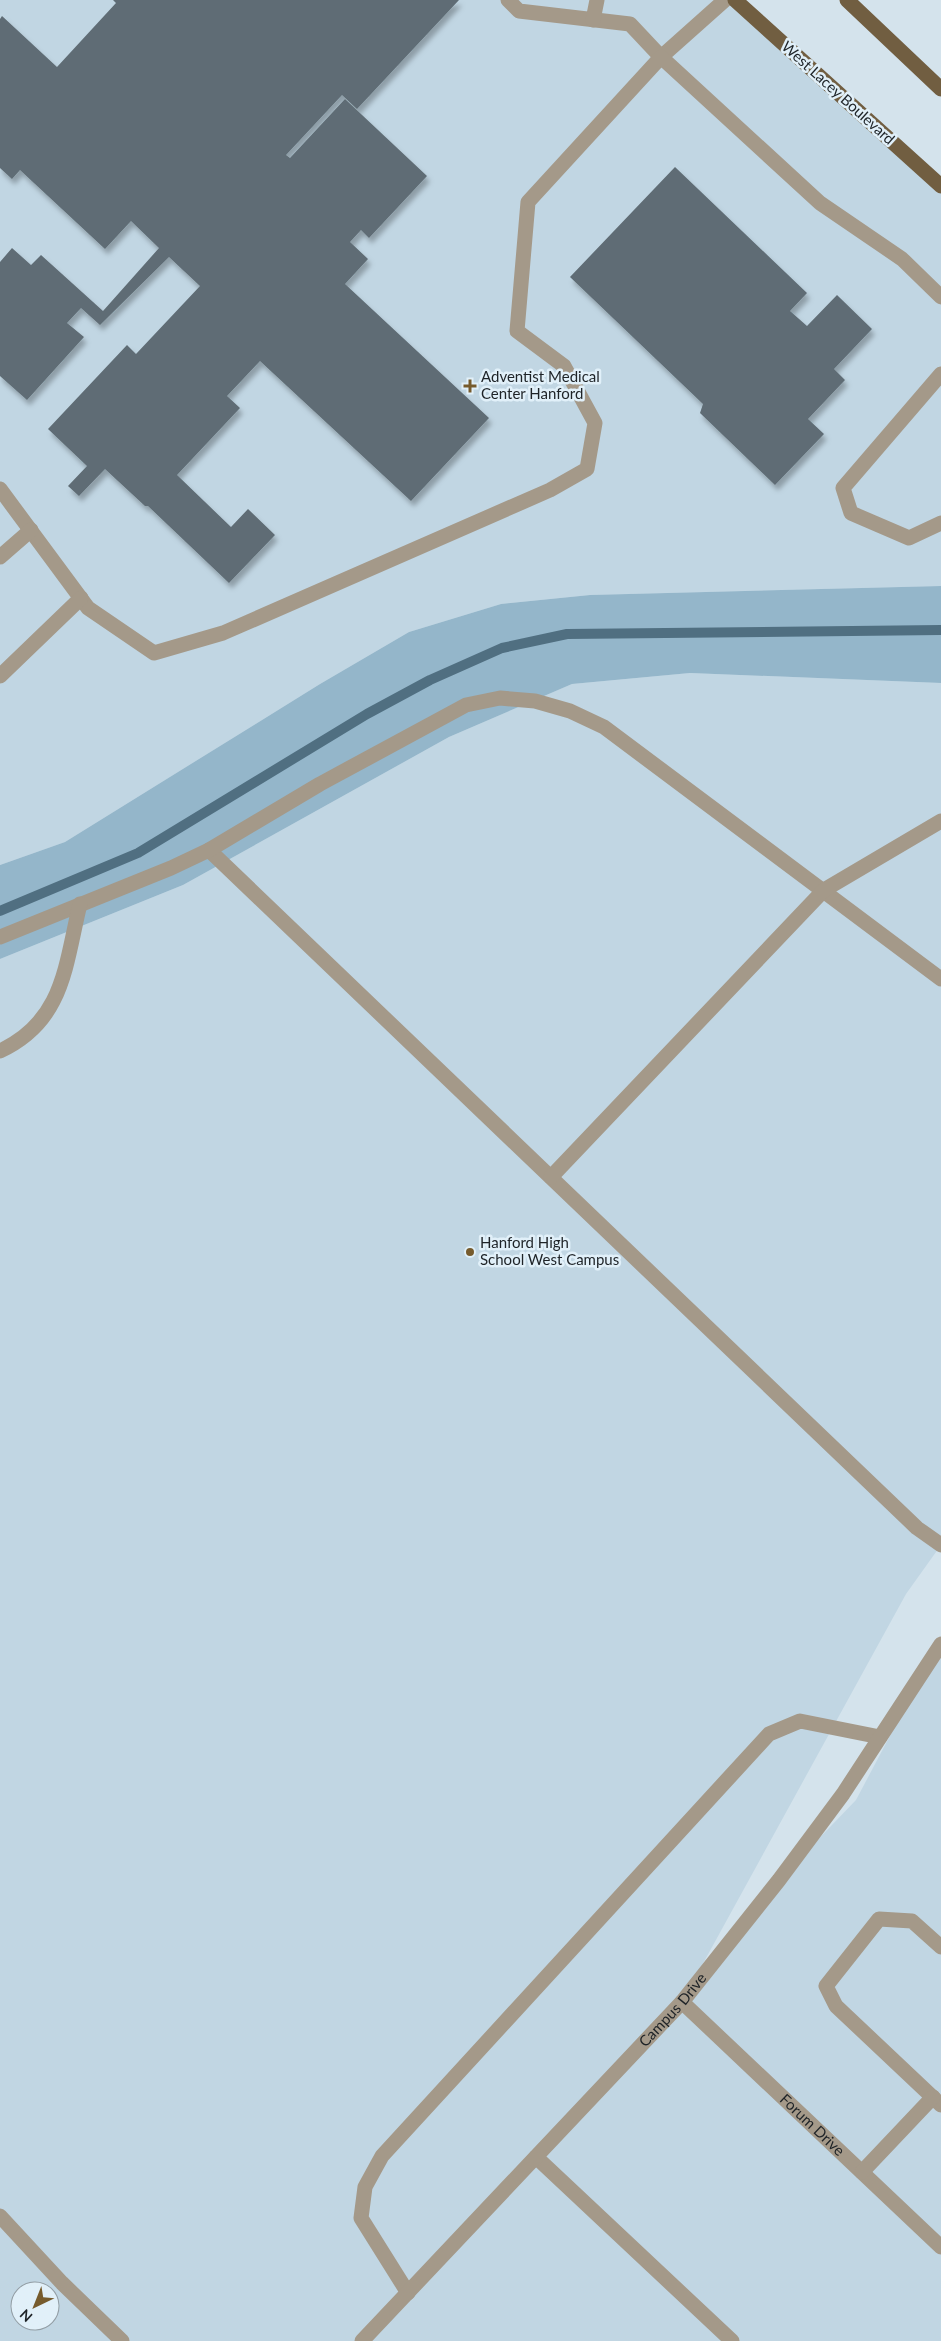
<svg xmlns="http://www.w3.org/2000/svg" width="941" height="2341" viewBox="0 0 941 2341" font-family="Lato,sans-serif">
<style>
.built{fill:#c1d6e3;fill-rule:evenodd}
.green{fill:#94b6ca}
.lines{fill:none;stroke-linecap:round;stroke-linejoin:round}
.stream{stroke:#506f81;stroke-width:10}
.building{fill:#5f6c74;filter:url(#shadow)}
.minor{stroke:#a49989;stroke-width:15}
.major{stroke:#715e41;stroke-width:15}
.poi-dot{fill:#765b2d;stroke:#e1f0f9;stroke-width:2}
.labels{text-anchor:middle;stroke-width:5;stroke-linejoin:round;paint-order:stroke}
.street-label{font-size:15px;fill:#1e2327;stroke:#e1f0f9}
.poi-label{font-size:15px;fill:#1e2327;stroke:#e1f0f9;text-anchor:start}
</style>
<defs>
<filter id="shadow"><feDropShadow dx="3" dy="5.5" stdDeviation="2.5" flood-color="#0004"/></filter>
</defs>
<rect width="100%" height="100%" fill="#d4e3ec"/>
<path class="built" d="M0,0h735l206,186v400l-351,9 -89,9 -92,28 -89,52 -255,158 -65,23z
M690,673l251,10v862l-35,49 -222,404 95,-118 77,-80 72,-136 13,-20v697h-941v-1382l183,-74 266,-148 123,-53zM20,2291h30v30h-30z"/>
<path class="green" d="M941,586v97l-251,-10 -118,11 -123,53 -266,148 -183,74v-94l65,-23 255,-158 89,-52 92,-28 89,-9z"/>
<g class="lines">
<path class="stream" d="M0,911l138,-58 229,-139 63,-34 72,-32 65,-14 374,-4"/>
</g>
<path class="building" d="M113,0h346l-102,109 -15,-14 -56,60 4,3 55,-59 82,77 -58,62 -8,-8 -11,12 18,17 -23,25 144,134 -78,83 -151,-140 -33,35 13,12 -63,67 54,52 17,-18 27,26 -46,48 -81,-77h-3l-40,-37 -26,27 -11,-10 19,-20 -39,-37 79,-84 9,9 64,-68 -31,-29 -69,68 -19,-17 -14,15 17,14 -57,63 -27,-24v-114l12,-14 19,17 10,-10 62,56 56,-63 -28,-27 -26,28 -85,-79 -8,9 -12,-11v-149l2,-3 55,51 59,-64z
M675,167l132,126 -17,18 17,15 30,-31 35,34 -38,40 11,11 -37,39 16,15 -49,51 -75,-72 3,-9 -133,-127z"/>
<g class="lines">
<g class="minor">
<path d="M508,0l11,11 111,13 31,33 64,-57"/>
<path d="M593,20l4,-20"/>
<path d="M941,374l-98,114 8,25 58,25 32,-15"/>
<path d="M0,489l88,119 66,45 69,-20 327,-143 37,-21 8,-46 -31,-57 -47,-35 11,-129 133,-145 159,146 82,56 39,38"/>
<path d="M0,557l31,-27"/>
<path d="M0,676l81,-78"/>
<path d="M209,850l708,678 24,17"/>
<path d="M0,937l171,-69 38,-18 111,-66 146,-79 34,-7 35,3 35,10 34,16 337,252"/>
<path d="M0,1051c64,-30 65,-85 80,-147"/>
<path d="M551,1177l273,-287 117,-69"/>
<path d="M941,1947l-29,-26 -33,-2 -53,67 10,20 105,99"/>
<path id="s1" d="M682,2002l259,245"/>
<path d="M536,2157l196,184"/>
<path d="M862,2172l71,-75"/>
<path d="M0,2216l62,67 60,58"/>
<path d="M408,2293l-47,-75 4,-31 17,-31 387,-422 31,-13 80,16"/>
<path id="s2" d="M362,2341l320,-339 97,-122 64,-86 98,-150"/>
</g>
<path class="major" d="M735,0l206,186
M847,0l94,89"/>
</g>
<g class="poi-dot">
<path d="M467.5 378.5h5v5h5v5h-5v5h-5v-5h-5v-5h5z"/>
<circle cx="470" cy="1252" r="5"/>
</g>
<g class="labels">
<g class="street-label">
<text transform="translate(838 93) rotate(42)" y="5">West Lacey Boulevard</text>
<text dy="5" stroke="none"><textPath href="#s2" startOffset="454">Campus Drive</textPath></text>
<text dy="5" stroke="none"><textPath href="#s1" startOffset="179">Forum Drive</textPath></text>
</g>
<g class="poi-label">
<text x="481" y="382">Adventist Medical<tspan x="481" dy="17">Center Hanford</tspan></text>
<text x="480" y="1248">Hanford High<tspan x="480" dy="17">School West Campus</tspan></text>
</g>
</g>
<g transform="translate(35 2306) rotate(223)"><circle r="24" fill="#e1f0f9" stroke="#939ea5"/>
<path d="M0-4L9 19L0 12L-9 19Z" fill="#765b2d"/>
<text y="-8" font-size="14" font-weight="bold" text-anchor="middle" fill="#1e2327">N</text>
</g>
</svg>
